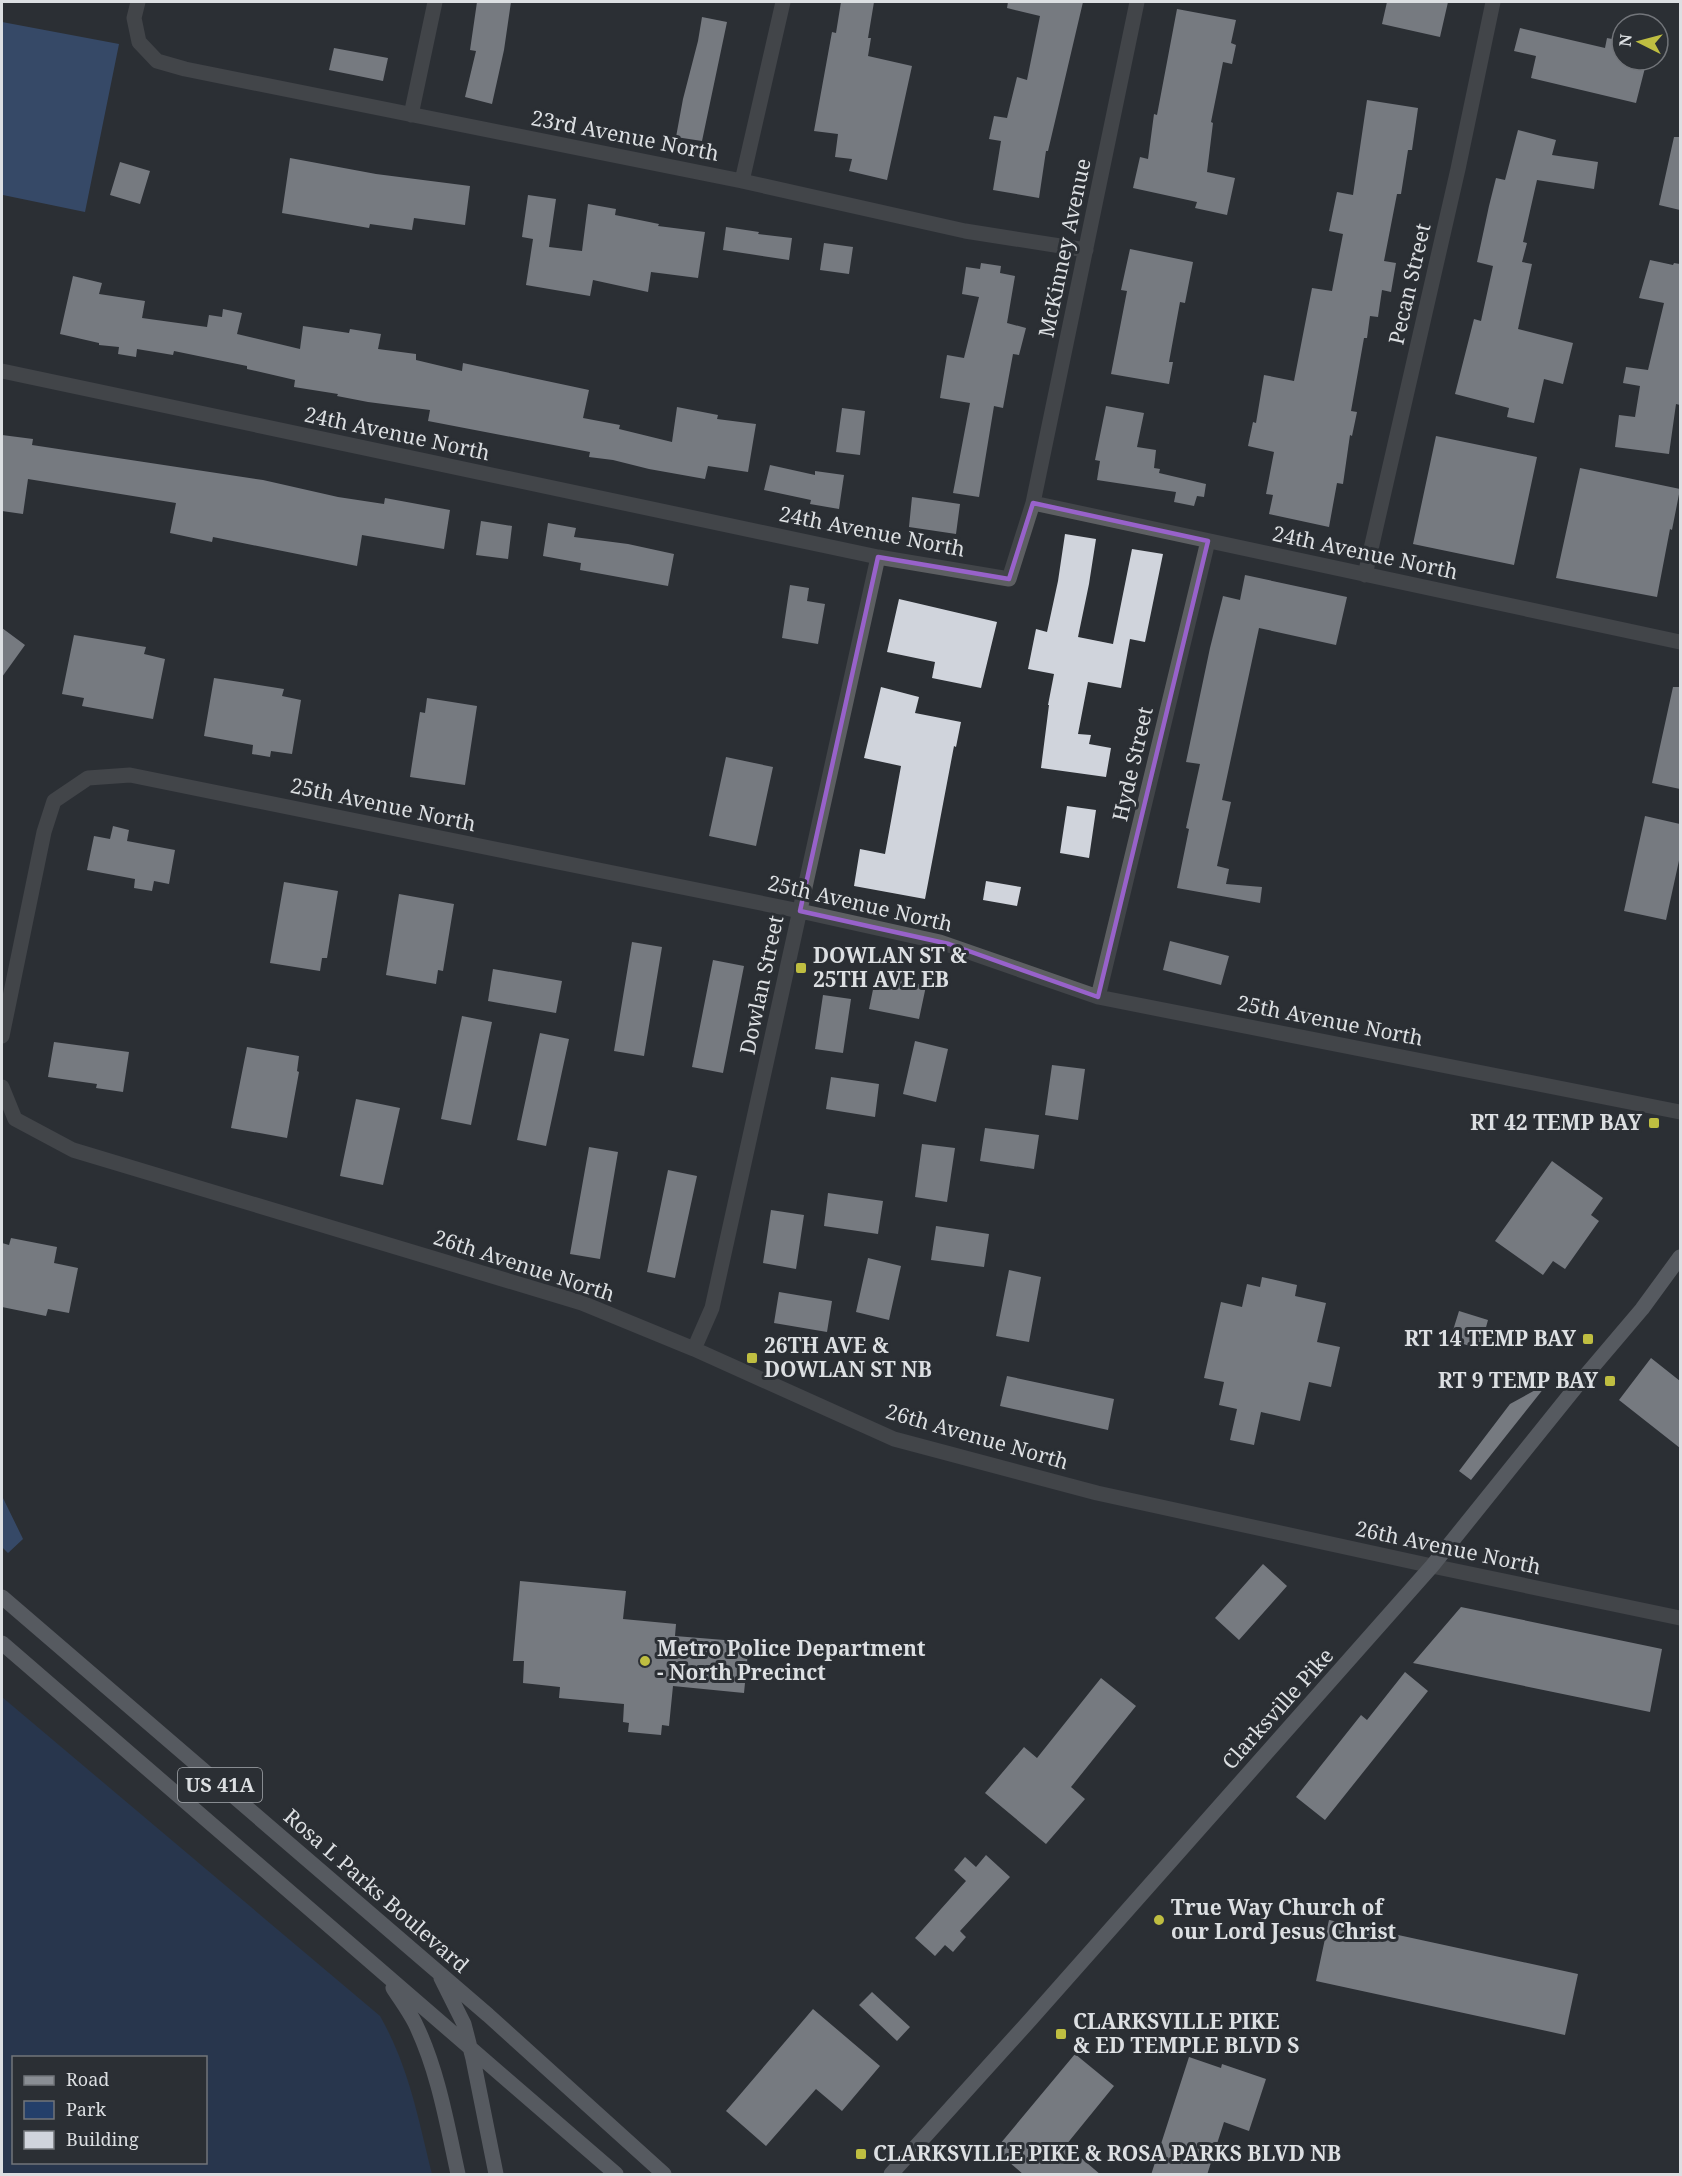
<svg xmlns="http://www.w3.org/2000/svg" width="1682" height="2176" viewBox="0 0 1682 2176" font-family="'Noto Serif',serif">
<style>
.green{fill:#243f6a;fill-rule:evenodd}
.forest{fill:#4369a4}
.building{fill:#d0d4dc}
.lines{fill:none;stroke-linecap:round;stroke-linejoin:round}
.minor{stroke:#5d5f62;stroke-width:15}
.major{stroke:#8a8e94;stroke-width:15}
.marked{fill:none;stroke:#9862ca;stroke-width:4.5;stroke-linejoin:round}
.poi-dot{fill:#bfbe41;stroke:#2b2f34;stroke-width:2}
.labels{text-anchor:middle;stroke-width:6;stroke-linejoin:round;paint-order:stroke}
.shield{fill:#2b2f34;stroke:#a7aaae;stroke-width:1.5}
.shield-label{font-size:20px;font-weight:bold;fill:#dcdfe2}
.street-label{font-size:21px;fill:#dcdfe2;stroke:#2b2f34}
.poi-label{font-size:21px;font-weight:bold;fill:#dcdfe2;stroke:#2b2f34;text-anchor:start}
</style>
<rect width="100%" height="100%" fill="#2b2f34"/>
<path class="green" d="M2,1697l378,319c29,51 38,102 52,158h-430zM14,2058h192v104h-192z"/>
<path class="forest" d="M2,22l117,22 -34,168 -82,-17 -1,5z
M2,1496l21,43 -15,14 -6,-6z"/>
<path class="building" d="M477,2h34l-7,48 -12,54 -27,-7 11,-46 -6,-1z
M841,2h33l-6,36h3l-3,18 44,10 -25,114 -38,-9 3,-12 -17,-2 3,-23 -24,-3 18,-99 4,1z
M1008,2h75l-35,149h-2l-7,47 -46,-8 8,-49 -12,-2 5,-23 13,2 10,-41 10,3 13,-64 -33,-8z
M1387,2h61l-8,35 -58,-13z
M1177,9l59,11 -5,23 5,2 -4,19 -9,-2 -12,60 2,1 -6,49 28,6 -8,37 -32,-7 2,-6 -64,-14 7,-31 8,2 6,-45 3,1z
M702,17l25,5 -25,119 -26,-4 7,-38 15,-58z
M1520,28l85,20 2,-10 15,3v19h25l-11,43 -105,-25 5,-22 -22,-5z
M334,48l54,10 -5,23 -54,-11z
M1367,100l51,8 -6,42h-4l-7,44h-4l-13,67 12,2 -5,29 -9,-2 -4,27 -8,-1 -3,22h-3l-13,73 6,1 -5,24 -2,-1 -7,49 -6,-1 -8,44 -60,-13 4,-19 -7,-1 8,-42 -26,-6 5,-24 3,1 8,-48 30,6 18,-93 20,3 11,-57 -14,-3 8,-39 16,3z
M1518,130l38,10 -4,15 46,7 -4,27 -57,-9 -14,62 4,1 -5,19 10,2 -14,65 55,14 -10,41 -19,-5 -10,44 -27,-6 2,-9 -54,-14 19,-75 7,2 12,-55 -16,-4 12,-56 7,-28 9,2z
M1674,137h6v73l-21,-5z
M290,158l86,16 94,12 -5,39 -51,-7 -2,12 -42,-6 -1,4 -87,-15z
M120,162l30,9 -10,33 -30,-9z
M528,195l28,4 -7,48 33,4 6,-47 28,5 -1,6 44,9 -1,2 47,6 -7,46 -47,-6 -3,20 -55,-12 -3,16 -64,-11 7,-46 -11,-2z
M726,227l33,5 -1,2 34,4 -3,22 -66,-10z
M824,243l29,4 -4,27 -29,-4z
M1130,249l63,13 -8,41 -5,-1 -11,60h4l-4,22 -58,-10 16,-83 -6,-1z
M1650,260l23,5 1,-2 6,1v141l-4,-1 -7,50 -54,-7 4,-32 16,2 5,-31 -17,-3 3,-16 22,3 16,-67 -25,-5z
M981,263l20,3 -1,7 15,3 -8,47 19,5 -7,27 -6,-1 -10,54 -9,-2 -15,91 -26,-4 17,-90 -30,-5 7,-43 17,3 15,-61 -17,-3 4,-27 14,2z
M73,276l29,7 -3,11 46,7 -3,17 65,9 2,-12 13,2 1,-8 19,4 -5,21 63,15 3,-23 46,7 1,-4 31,5 -3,15 38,5v6l46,11 1,-8 126,27 -6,28 37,7 -1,4 53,13 5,-35 41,8 -1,4 39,5 -8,48 -40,-6 -3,13 -56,-10 -36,-9 -24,-3 1,-5 -162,-31 2,-11 -62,-8 -31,-6 1,-2 -44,-7 1,-7 -48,-11v-3l-73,-15 -1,4 -36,-6 -1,8 -18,-3 1,-7 -20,-2v-2l-39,-9z
M1106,406l38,7 -7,34 19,3 -2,18 6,1 -1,4 47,11 -2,13 -7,-1 -3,10 -20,-4 2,-10 -79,-12 3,-19 -5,-1z
M842,408l23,3 -5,44 -24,-3z
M2,435l31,4 -1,6 231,35 75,17 46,7 1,-6 65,12 -6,39 -82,-14 -5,31 -144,-29 -1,5 -42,-9 6,-30 -148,-24 -5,35 -21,-3z
M1436,436l101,21 -23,108 -101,-21z
M770,465l45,10v-4l29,4 -5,34 -29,-5 1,-4 -47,-10z
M1580,468l100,21 -8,41 -2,-1 -13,68 -101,-19z
M912,497l48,7 -4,30 -47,-7z
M481,521l31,5 -4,33 -32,-4z
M548,523l28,5 -2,9 54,7 46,10 -6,32 -88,-16 1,-7 -38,-7z
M1065,534l31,5 -7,45 -11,53 35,7 19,-95 31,5 -18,88 -15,-3 -9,49 -33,-6 -10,52 13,1 -2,9 22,4 -5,29 -65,-9 8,-63h-1l6,-31 -26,-5 8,-40 11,3 11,-51z
M1245,575l102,22 -11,48 -77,-17 -37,172 9,2 -14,64 12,3 -3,15 36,3 -2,16 -83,-15 12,-59 -3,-1 14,-64 -14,-2 24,-114 13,-52 17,4z
M790,585l19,3 -2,13 18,3 -7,40 -36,-6z
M899,599l98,23 -16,66 -49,-10 3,-16 -48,-10z
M2,628l23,17 -23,32z
M74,635l72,12 -2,7 21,5 -12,60 -71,-13 2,-8 -22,-4z
M214,678l70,11 -2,7 19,4 -9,54 -21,-3 -1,6 -18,-3 1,-9 -49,-9z
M881,687l38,10 -4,16 46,9 -5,25 -2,-1 -29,153 -71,-13 6,-37 25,5 16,-88 -37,-8z
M1673,687h7v102l-28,-6z
M427,698l50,8 -12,79 -55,-8 10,-65 5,1z
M726,757l47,10 -17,79 -47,-10z
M1067,806l29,4 -7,48 -29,-5z
M1645,816l35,8v32l-14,64 -42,-9z
M113,826l16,4 -2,11 48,9 -6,34 -15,-3 -2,10 -18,-3 1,-9 -48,-9 7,-34 16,3z
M986,881l35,6 -4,19 -34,-6z
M284,882l54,9 -11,67h-5l-2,13 -50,-8z
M399,894l55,10 -11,67 -5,-1 -2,14 -50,-9z
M1170,941l59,15 -8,29 -58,-15z
M632,942l30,5 -18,109 -30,-5z
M713,960l31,6 -21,107 -31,-6z
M493,969l69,12 -6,32 -68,-12z
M876,975l50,11 -7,33 -50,-10z
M823,995l28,4 -8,54 -28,-4z
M462,1016l30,6 -21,103 -30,-6z
M540,1033l29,6 -23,107 -29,-6z
M915,1041l33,8 -12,53 -33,-8z
M54,1042l75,10 -6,40 -27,-4 1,-4 -49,-7z
M247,1047l52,9 -2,15 2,1 -12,66 -56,-10z
M1052,1065l33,4 -7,51 -33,-5z
M831,1077l48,7 -4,33 -49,-8z
M356,1099l44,9 -17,77 -43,-9z
M985,1128l54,7 -5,34 -54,-8z
M922,1144l33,4 -8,54 -32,-5z
M589,1147l29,5 -18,107 -30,-5z
M1552,1161l51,37 -12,17 8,6 -34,48 -12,-8 -10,14 -48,-34z
M668,1170l29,6 -22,102 -28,-6z
M828,1193l55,8 -5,33 -54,-8z
M771,1210l33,5 -8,54 -33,-6z
M936,1226l53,8 -5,33 -53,-7z
M11,1238l46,9 -3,16 24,5 -9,45 -21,-4 -2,7 -44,-9v-64l7,2z
M868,1258l33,8 -12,54 -33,-8z
M1009,1270l32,7 -12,65 -33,-6z
M1262,1277l35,8 -2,11 31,7 -9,39 23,5 -9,40 -22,-5 -9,39 -39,-9 -7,33 -24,-5 7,-31 -18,-4 5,-23 -20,-4 17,-76 21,5 5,-23 13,3z
M779,1292l53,9 -5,31 -53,-9z
M1459,1311l29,9 -8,29 -30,-9z
M1651,1358l29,23v67l-61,-48z
M1007,1376l107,23 -6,31 -108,-24z
M1548,1383l-77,97 -12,-9 51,-67z
M1263,1564l24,22 -48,54 -24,-22z
M520,1581l106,10 -3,28 53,5 -1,12 74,6 -5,51 -71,-7 -4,40 -7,-1 -1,10 -33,-3 1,-9 -6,-1 1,-18 -65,-6 1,-11 -37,-4 1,-22h-11z
M1461,1607l201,42 -12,63 -237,-49z
M1405,1672l23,19 -103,129 -29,-23 65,-82 6,5z
M1101,1678l35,28 -65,81 14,12 -39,45 -61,-51 39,-46 13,11z
M986,1855l24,22 -50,54 6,6 -13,15 -8,-7 -10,11 -20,-18 51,-57 -12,-11 11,-13 11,10z
M1329,1920l249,54 -13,61 -249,-54z
M872,1992l38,35 -13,14 -38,-36z
M813,2009l67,57 -38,45 -26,-22 -50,57 -40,-35z
M1075,2054l39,32 -48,59 35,30h-77l-29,-25z
M1189,2057l32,11 1,-4 44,15 -17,52 -25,-9 -17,53h-56z"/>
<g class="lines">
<path class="minor" d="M138,2l-4,16 5,24 18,19 28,8 557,112 223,50 121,19
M411,115l24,-113
M742,181l41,-179
M2,371l876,186 131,22 24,-76 104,-501
M1033,503l647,139
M1365,575l93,-406 35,-167
M1098,997l110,-456
M2,1036l42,-204 10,-31 34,-23 42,-3 670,136 140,31 158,55 582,115
M2,1087l13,32 58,31 509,153 112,46 200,90 203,54 335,73 248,52
M694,1349l18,-41 166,-751"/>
<path class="major" d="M2,1597l486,418 176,159
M2,1643l614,531
M441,1978l23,46 9,35 23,115
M393,1988c7,11 16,23 22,35 23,47 32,101 43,151
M891,2174l140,-155 401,-453 148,-184 62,-73 38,-52"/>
</g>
<path d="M0 0H1682V2176H0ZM1033,503l175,38 -110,456 -149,-53 -149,-33 78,-354 131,22z" fill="#2b2f34" fill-opacity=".55" fill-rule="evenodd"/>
<path class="marked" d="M1033,503l175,38 -110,456 -149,-53 -149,-33 78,-354 131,22z"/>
<g class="poi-dot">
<rect x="795" y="962" width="12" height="12" rx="3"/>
<rect x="1648" y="1117" width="12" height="12" rx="3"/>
<rect x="1582" y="1333" width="12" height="12" rx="3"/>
<rect x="746" y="1352" width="12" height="12" rx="3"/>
<rect x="1604" y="1375" width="12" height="12" rx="3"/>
<circle cx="645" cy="1661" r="6"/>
<circle cx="1159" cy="1920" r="6"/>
<rect x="1055" y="2028" width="12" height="12" rx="3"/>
<rect x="855" y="2148" width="12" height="12" rx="3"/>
</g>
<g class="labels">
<rect class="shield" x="178" y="1768" width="84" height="34" rx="4.5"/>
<g class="shield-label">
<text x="220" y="1792">US 41A</text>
</g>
<g class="street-label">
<text transform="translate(625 136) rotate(11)" y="7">23rd Avenue North</text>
<text transform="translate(1065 248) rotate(-78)" y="7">McKinney Avenue</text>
<text transform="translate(1410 284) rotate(-77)" y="7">Pecan Street</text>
<text transform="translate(397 434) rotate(12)" y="7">24th Avenue North</text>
<text transform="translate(872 532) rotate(11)" y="7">24th Avenue North</text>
<text transform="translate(1365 553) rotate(12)" y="7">24th Avenue North</text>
<text transform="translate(1133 764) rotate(-77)" y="7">Hyde Street</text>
<text transform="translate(383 805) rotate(12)" y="7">25th Avenue North</text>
<text transform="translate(860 904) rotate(13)" y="7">25th Avenue North</text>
<text transform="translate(762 985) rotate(-78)" y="7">Dowlan Street</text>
<text transform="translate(1330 1021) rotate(11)" y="7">25th Avenue North</text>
<text transform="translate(524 1266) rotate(18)" y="7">26th Avenue North</text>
<text transform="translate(977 1437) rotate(16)" y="7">26th Avenue North</text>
<text transform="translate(1448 1548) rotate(12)" y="7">26th Avenue North</text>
<text transform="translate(1278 1709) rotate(-48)" y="7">Clarksville Pike</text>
<text transform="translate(376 1891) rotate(41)" y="7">Rosa L Parks Boulevard</text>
</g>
<g class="poi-label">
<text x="813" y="963">DOWLAN ST &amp;<tspan x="813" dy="24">25TH AVE EB</tspan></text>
<text x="1642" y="1130" text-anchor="end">RT 42 TEMP BAY</text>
<text x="1576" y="1346" text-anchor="end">RT 14 TEMP BAY</text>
<text x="764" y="1353">26TH AVE &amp;<tspan x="764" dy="24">DOWLAN ST NB</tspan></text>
<text x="1598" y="1388" text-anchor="end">RT 9 TEMP BAY</text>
<text x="657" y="1656">Metro Police Department<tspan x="657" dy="24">- North Precinct</tspan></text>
<text x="1171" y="1915">True Way Church of<tspan x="1171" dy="24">our Lord Jesus Christ</tspan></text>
<text x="1073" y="2029">CLARKSVILLE PIKE<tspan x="1073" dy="24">&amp; ED TEMPLE BLVD S</tspan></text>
<text x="873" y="2161">CLARKSVILLE PIKE &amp; ROSA PARKS BLVD NB</text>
</g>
</g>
<rect width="1682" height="2176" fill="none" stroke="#dcdfe2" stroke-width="6"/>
<rect x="12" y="2056" width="195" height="108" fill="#2b2f34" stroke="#72757a" stroke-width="1.5"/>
<rect x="24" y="2076" width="30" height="9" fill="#8a8e94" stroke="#72757a" stroke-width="1.5"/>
<text x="66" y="2086" font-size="18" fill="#dcdfe2">Road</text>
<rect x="24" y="2101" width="30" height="18" fill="#243f6a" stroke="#72757a" stroke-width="1.5"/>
<text x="66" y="2116" font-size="18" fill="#dcdfe2">Park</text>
<rect x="24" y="2131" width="30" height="18" fill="#d0d4dc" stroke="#72757a" stroke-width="1.5"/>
<text x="66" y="2146" font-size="18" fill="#dcdfe2">Building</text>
<g transform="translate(1640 42) rotate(276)"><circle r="28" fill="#2b2f34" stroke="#72757a" stroke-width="1.5"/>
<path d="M0-4.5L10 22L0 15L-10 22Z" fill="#bfbe41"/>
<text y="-9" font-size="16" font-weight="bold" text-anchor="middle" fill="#dcdfe2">N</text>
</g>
</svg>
